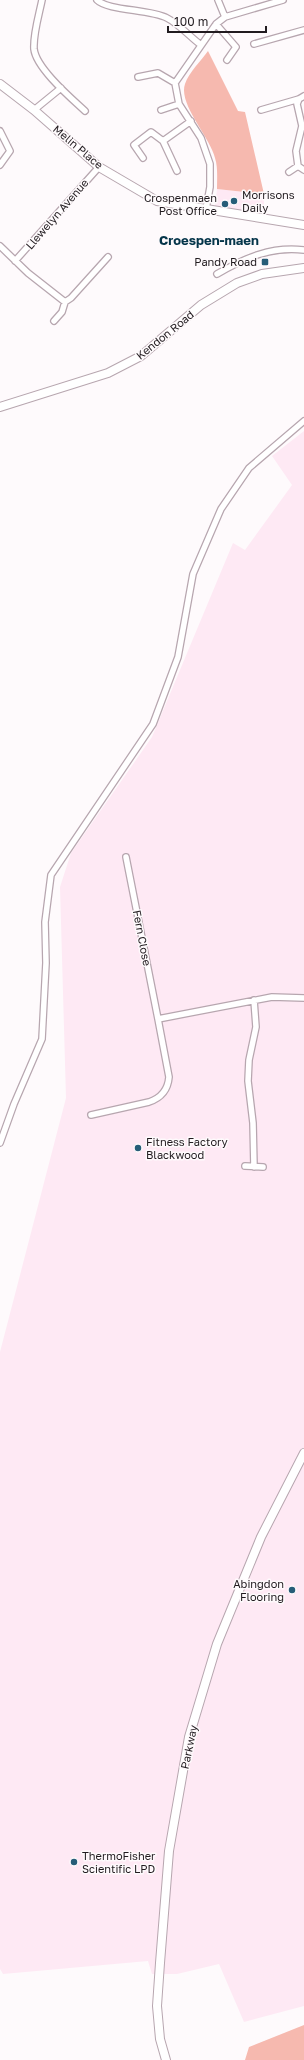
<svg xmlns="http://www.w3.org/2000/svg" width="304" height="2060" viewBox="0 0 304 2060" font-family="'Golos Text',sans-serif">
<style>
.built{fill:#fee9f4}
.green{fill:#f6b9af}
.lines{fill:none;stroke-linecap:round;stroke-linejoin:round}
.street-casing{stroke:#b7a6af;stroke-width:8}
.secondary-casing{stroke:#b7a6af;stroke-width:10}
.street{stroke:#fff;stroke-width:5.5}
.secondary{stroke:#fff;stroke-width:8}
.poi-dot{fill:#265d78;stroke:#fefafc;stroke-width:1.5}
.labels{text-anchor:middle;stroke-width:3;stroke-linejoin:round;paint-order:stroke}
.street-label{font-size:11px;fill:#211b1f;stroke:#fefafc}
.poi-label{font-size:11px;fill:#211b1f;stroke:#fefafc;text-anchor:start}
.quarter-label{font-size:13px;font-weight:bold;fill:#05354a;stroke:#fefafc}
</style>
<rect width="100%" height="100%" fill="#fefafc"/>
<path class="built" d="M217,189l47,5v20l-48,-5 -1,-3z
M304,431v1575l-60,16 -25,-58 -42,10h-25l-4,-13 -145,13 -3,-5v-617l66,-254 -6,-211 11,-34 81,-116 81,-194 12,7 47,-65 -20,-29z"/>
<path class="green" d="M208,51l30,60 7,1 19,82 -47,-5c0,-10 1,-22 -2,-31 -5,-21 -37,-54 -30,-74 4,-12 16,-23 23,-33z
M304,2025v35h-59l4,-13z"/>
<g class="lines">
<defs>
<path id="street" d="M42,0c-3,15 -9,34 -8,49 2,19 37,49 51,62
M97,0c11,11 53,9 70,18 12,6 23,19 34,27
M218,0l7,17
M216,24l20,23 -9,13
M254,44l50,-14
M138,77l20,-4 17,10
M299,99l-2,5 5,22 -6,25 2,15 6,4
M34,110l27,-22
M161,110l18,-6
M261,110l38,-11 5,-3
M0,131l10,20 -10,14
M143,158l-9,-13 17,-13 12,9
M177,171l-14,-30 28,-20
M289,172l9,-6
M206,209l4,-22v-23l-9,-26 -22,-34 -4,-21 41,-59 9,-7 58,-17
M0,246l28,27 37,29 6,-4 37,-41
M15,261l84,-94
M217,274c28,-16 54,-28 87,-24
M54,321l8,-9 3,-10
M126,857l32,162 114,-22 32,1
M91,1115l58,-13c12,-4 19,-13 20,-25l-11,-58
M0,1143l14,-39 28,-65 4,-76 -1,-41 6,-47 102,-151 25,-67 15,-83 28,-65 28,-41 55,-47
M245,1166l18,1
M254,1167l-1,-44 -5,-42 1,-21 7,-33 -2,-27"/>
<path id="secondary" d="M0,84l34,26 65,57 58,34 147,24
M0,407l108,-34 33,-17 60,-51 36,-22 25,-9 42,-6
M166,2060l-6,-21 -3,-33 3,-43 9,-112 20,-114 28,-93 44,-107 43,-84"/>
</defs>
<use href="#street" class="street-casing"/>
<use href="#secondary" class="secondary-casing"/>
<use href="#street" class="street"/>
<use href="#secondary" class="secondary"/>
</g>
<g class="poi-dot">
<circle cx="234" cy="201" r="4"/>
<circle cx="225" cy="204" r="4"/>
<rect x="261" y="258" width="8" height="8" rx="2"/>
<circle cx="138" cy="1148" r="4"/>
<circle cx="292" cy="1590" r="4"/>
<circle cx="74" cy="1862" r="4"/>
</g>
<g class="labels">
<g class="street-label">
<text transform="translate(78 147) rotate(40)" y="4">Melin Place</text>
<text transform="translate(57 214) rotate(-49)" y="4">Llewelyn Avenue</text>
<text transform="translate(165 335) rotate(-39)" y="4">Kendon Road</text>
<text transform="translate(142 938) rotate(79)" y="4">Fern Close</text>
<text transform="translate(189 1747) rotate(-78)" y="4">Parkway</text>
</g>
<g class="poi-label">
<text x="242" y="199">Morrisons<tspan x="242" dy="13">Daily</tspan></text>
<text x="217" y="202" text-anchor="end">Crospenmaen<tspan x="217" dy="13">Post Office</tspan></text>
<text x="257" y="266" text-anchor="end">Pandy Road</text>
<text x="146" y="1146">Fitness Factory<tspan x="146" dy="13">Blackwood</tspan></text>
<text x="284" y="1588" text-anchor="end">Abingdon<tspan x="284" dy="13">Flooring</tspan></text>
<text x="82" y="1860">ThermoFisher<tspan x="82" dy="13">Scientific LPD</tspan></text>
</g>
<g class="quarter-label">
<text x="209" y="245">Croespen-maen</text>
</g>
</g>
<path d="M168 26v6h98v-6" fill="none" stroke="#211b1f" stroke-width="2"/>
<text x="174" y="26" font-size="12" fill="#211b1f" stroke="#fefafc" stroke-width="3" paint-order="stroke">100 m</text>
</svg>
